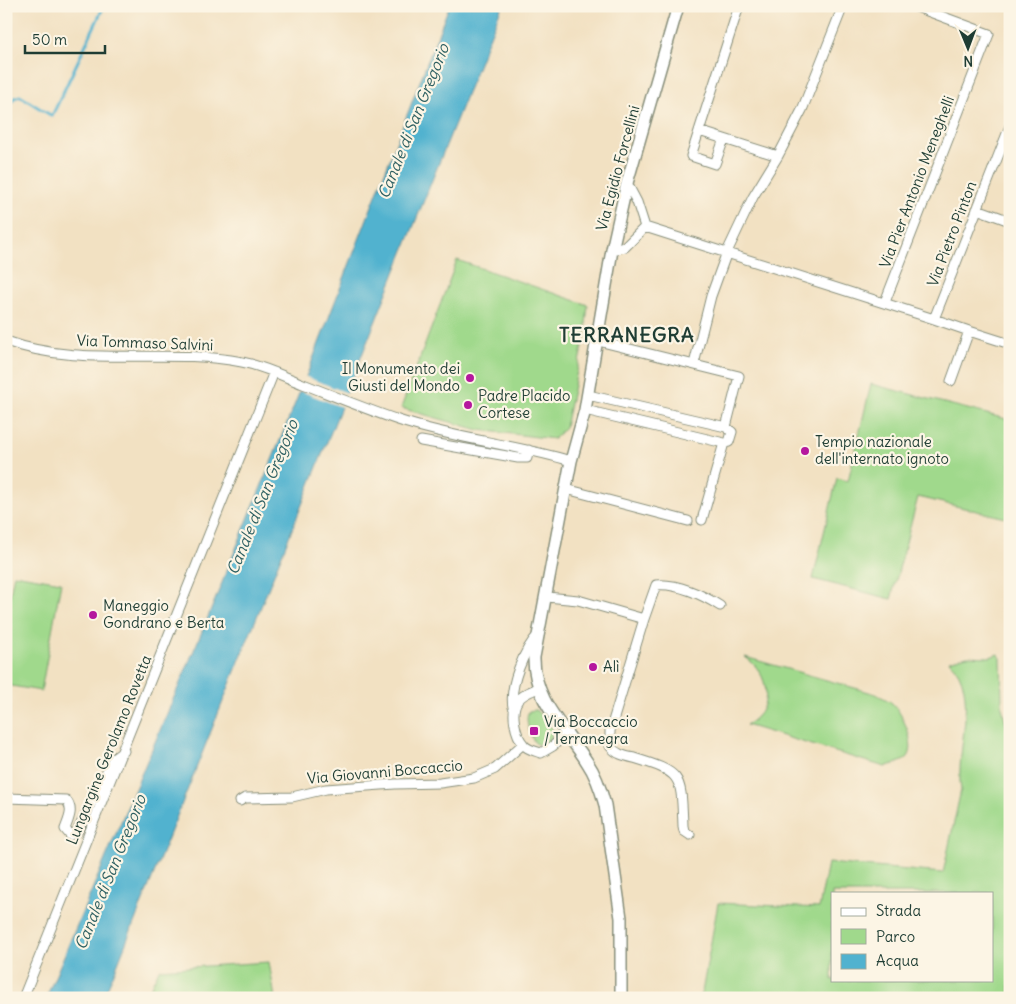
<svg xmlns="http://www.w3.org/2000/svg" width="1016" height="1004" viewBox="0 0 1016 1004" font-family="Delius,sans-serif">
<style>
.green{fill:#a0d98c;stroke:#608b60;fill-rule:evenodd}
.water{fill:#51b2cf;stroke:#387882}
.pier{fill:#f2e1c2}
.lines{fill:none;stroke-linecap:round;stroke-linejoin:round}
.stream{stroke:#51b2cf;stroke-width:3}
.minor-casing{stroke:#888f7b;stroke-width:11}
.tertiary-casing{stroke:#888f7b;stroke-width:14}
.minor{stroke:#fff;stroke-width:9}
.tertiary{stroke:#fff;stroke-width:11}
.poi-dot{fill:#b5179e;stroke:#fcf5e5;stroke-width:2}
.labels{text-anchor:middle;stroke-width:4.5;stroke-linejoin:round;paint-order:stroke}
.street-label{font-size:15px;fill:#1f3d34;stroke:#fcf5e5}
.poi-label{font-size:15px;fill:#1f3d34;stroke:#fcf5e5;text-anchor:start}
.water-label{font-size:16px;font-style:italic;fill:#2e6062;stroke:#fcf5e5}
.district-label{font-size:20px;font-weight:bold;letter-spacing:1px;fill:#1f3d34;stroke:#fcf5e5}
</style>
<rect width="100%" height="100%" fill="#fcf5e5"/>
<filter id="ink" filterUnits="userSpaceOnUse"><feTurbulence type="fractalNoise" baseFrequency=".02" numOctaves="2"/><feDisplacementMap in="SourceGraphic" scale="10" xChannelSelector="R" yChannelSelector="G"/><feConvolveMatrix kernelMatrix="1 2 1 2 8 2 1 2 1" color-interpolation-filters="sRGB"/></filter>
<filter id="wash" filterUnits="userSpaceOnUse"><feTurbulence type="fractalNoise" baseFrequency=".0096" numOctaves="4" result="noise"/><feDisplacementMap in="SourceGraphic" scale="20" xChannelSelector="R" yChannelSelector="G"/><feGaussianBlur stdDeviation="1.12" result="paint"/><feColorMatrix in="noise" values="0 0 0 0 0 0 0 0 0 0 0 0 0 0 0 0 0 1.4 0 .05"/><feComposite in="paint" operator="in"/></filter>
<g filter="url(#wash)">
<rect width="100%" height="100%" fill="#f2e1c2"/>
<path class="green" d="M457,260l131,45 -3,29 -20,93 -11,12 -75,-9 -78,-22z
M871,384l139,36v99l-92,-22 -27,102 -78,-20 24,-101 11,3z
M14,574l47,8 -20,109 -35,-6v-70z
M998,654l3,4 1,49 8,34v257h-309l17,-95 101,5 9,-45 115,10 18,-83c-7,-39 21,-99 -12,-129l18,-5 23,1zM832,893h160v87h-160z
M745,657l131,37c5,3 13,6 17,10 9,9 25,43 14,54 -5,5 -16,6 -22,9l-139,-42c29,-15 24,-52 -1,-68z
M536,710l16,18 -1,11 -7,6 -8,-1c-6,-7 -12,-25 -7,-33z
M269,962l6,36h-129l13,-29z"/>
<path class="water" d="M449,6h53l-388,967 -11,25h-57l160,-376 103,-253z"/>
<path class="pier" d="M304,376l46,18 -6,14 -46,-18z"/>
<g class="lines">
<path class="stream" d="M6,113l8,-15 6,-2 32,20 52,-110"/>
</g>
</g>
<g filter="url(#ink)">
<g class="lines">
<defs>
<path id="minor" d="M739,6l-40,125 79,25
M699,131l-8,25 24,8 9,-25
M977,209l33,12
M645,227l289,92
M612,250l13,-3 20,-20 -8,-25 -10,-19
M885,302l104,-268 -75,-28
M969,331l41,13
M6,341c76,28 159,6 236,21 21,4 41,14 61,22 31,12 63,25 95,36 57,19 116,24 173,41
M598,341l141,35 -13,51
M695,360l16,-64 16,-44 26,-55 25,-41 24,-46 41,-104
M951,381l18,-50 -35,-12 76,-193
M585,410l139,33 5,-1 3,-10 -6,-5 -138,-32
M421,441l97,17h9l2,-8
M566,489l122,32
M702,520l22,-77
M547,597l31,3 66,19 -34,112v15c6,8 14,10 24,12 49,15 47,17 49,68l1,5 6,4
M644,619l12,-34c21,-2 47,10 64,21
M539,688c-8,3 -15,5 -21,12 -8,11 -3,35 6,45 4,5 11,6 17,8l12,-7 13,-12
M513,707c-4,-21 11,-58 26,-73
M6,798l60,2c8,9 3,18 -1,29l5,6 7,-3 36,-73 11,-8
M240,801l5,-3 47,-1 34,-8 69,-5 45,-1 34,-5 21,-9 28,-25
M23,998l251,-626"/>
<path id="tertiary" d="M621,998v-80l-16,-113c-4,-15 -9,-30 -18,-43 -21,-34 -54,-61 -53,-105l37,-196 14,-51 27,-160 15,-67 51,-177"/>
</defs>
<use href="#minor" class="minor-casing"/>
<use href="#tertiary" class="tertiary-casing"/>
<use href="#minor" class="minor"/>
<use href="#tertiary" class="tertiary"/>
</g>
</g>
<g class="poi-dot">
<circle cx="470" cy="378" r="5"/>
<circle cx="468" cy="405" r="5"/>
<circle cx="805" cy="451" r="5"/>
<circle cx="93" cy="615" r="5"/>
<circle cx="593" cy="667" r="5"/>
<rect x="529" y="726" width="10" height="10" rx="2.5"/>
</g>
<g class="labels">
<g class="street-label">
<text transform="translate(618 168) rotate(-75)" y="5">Via Egidio Forcellini</text>
<text transform="translate(917 182) rotate(-69)" y="5">Via Pier Antonio Meneghelli</text>
<text transform="translate(952 234) rotate(-69)" y="5">Via Pietro Pinton</text>
<text transform="translate(145 343) rotate(2)" y="5">Via Tommaso Salvini</text>
<text transform="translate(109 750) rotate(-68)" y="5">Lungargine Gerolamo Rovetta</text>
<text transform="translate(385 772) rotate(-5)" y="5">Via Giovanni Boccaccio</text>
</g>
<g class="poi-label">
<text x="460" y="374" text-anchor="end">Il Monumento dei<tspan x="460" dy="17">Giusti del Mondo</tspan></text>
<text x="478" y="401">Padre Placido<tspan x="478" dy="17">Cortese</tspan></text>
<text x="815" y="447">Tempio nazionale<tspan x="815" dy="17">dell'internato ignoto</tspan></text>
<text x="103" y="611">Maneggio<tspan x="103" dy="17">Gondrano e Berta</tspan></text>
<text x="603" y="672">Alì</text>
<text x="544" y="727">Via Boccaccio<tspan x="544" dy="17">/ Terranegra</tspan></text>
</g>
<g class="water-label">
<text transform="translate(413 121) rotate(-68)" y="6">Canale di San Gregorio</text>
<text transform="translate(262 497) rotate(-68)" y="6">Canale di San Gregorio</text>
<text transform="translate(110 872) rotate(-68)" y="6">Canale di San Gregorio</text>
</g>
<g class="district-label">
<text x="627" y="342">TERRANEGRA</text>
</g>
</g>
<rect width="1016" height="1004" fill="none" stroke="#fcf5e5" stroke-width="25"/>
<rect x="831" y="892" width="162" height="90" fill="#fcf5e5" stroke="#a4ab9e"/>
<rect x="841" y="908" width="25" height="8" fill="#ffffff" stroke="#a4ab9e"/>
<text x="876" y="916" font-size="15" fill="#1f3d34">Strada</text>
<rect x="841" y="929" width="25" height="15" fill="#a0d98c" stroke="#a4ab9e"/>
<text x="876" y="942" font-size="15" fill="#1f3d34">Parco</text>
<rect x="841" y="954" width="25" height="15" fill="#51b2cf" stroke="#a4ab9e"/>
<text x="876" y="966" font-size="15" fill="#1f3d34">Acqua</text>
<g transform="translate(968 48) rotate(179)" stroke="#fcf5e5" stroke-width="4" paint-order="stroke">
<path d="M0-4L9 19L0 12L-9 19Z" fill="#1f3d34"/>
<text y="-8" font-size="14" font-weight="bold" text-anchor="middle" fill="#1f3d34">N</text>
</g>
<path d="M25 45v8h80v-8" fill="none" stroke="#1f3d34" stroke-width="2.5"/>
<text x="32" y="45" font-size="15" fill="#1f3d34" stroke="#fcf5e5" stroke-width="4" paint-order="stroke">50 m</text>
</svg>
